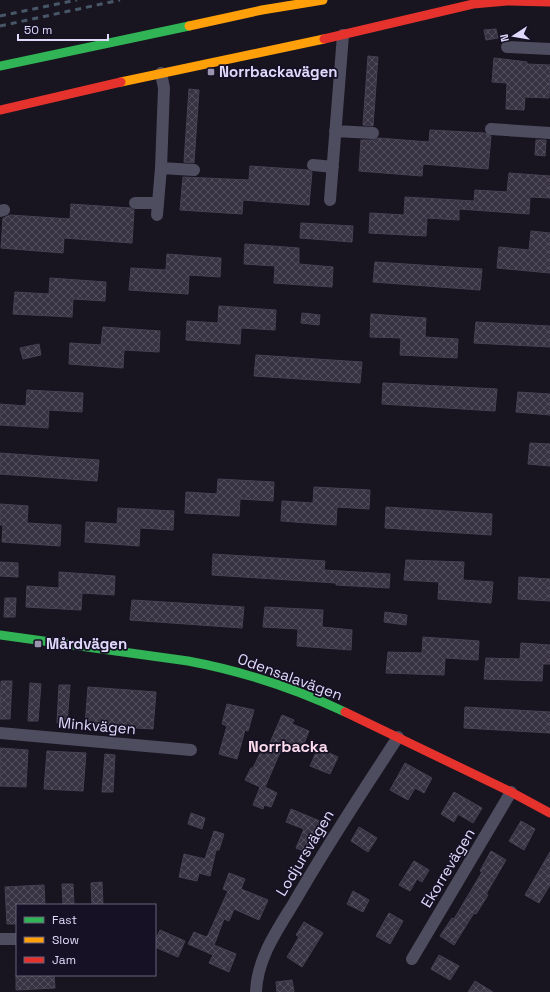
<svg xmlns="http://www.w3.org/2000/svg" width="550" height="992" viewBox="0 0 550 992" font-family="'Space Grotesk',sans-serif">
<style>
.building{fill:url(#building-cross-hatch);stroke:#464153}
.lines{fill:none;stroke-linecap:round;stroke-linejoin:round}
.street{stroke:#4e4c5f;stroke-width:12}
.fast{stroke:#30b455;stroke-width:9}
.slow{stroke:#ff9f0a;stroke-width:9}
.jam{stroke:#e5322d;stroke-width:9}
.rail{stroke:#485767;stroke-width:3;stroke-dasharray:6 5;stroke-linecap:butt}
.poi-dot{fill:#9a94ae;stroke:#161124;stroke-width:1.5}
.labels{text-anchor:middle;stroke-width:3.5;stroke-linejoin:round;paint-order:stroke}
.poi-label{font-size:15px;font-weight:bold;fill:#e0d9fb;stroke:#161124;text-anchor:start}
.street-label{font-size:15px;fill:#e0d9fb;stroke:#161124}
.neighbourhood-label{font-size:16px;font-weight:bold;fill:#fbdbec;stroke:#161124}
</style>
<defs>
<pattern id="building-cross-hatch" width="8" height="8" patternUnits="userSpaceOnUse"><rect width="8" height="8" fill="#383342"/><path d="M0 0l8 8M0 8l8-8" fill="none" stroke="#54505e"/></pattern>
</defs>
<rect width="100%" height="100%" fill="#181520"/>
<path class="building" d="M496,29l2,9 -12,2 -2,-10z
M368,56l10,1 -5,69 -10,-1z
M494,58l33,4v2l23,1 -1,33 -24,-1 -1,13 -18,-1 1,-26 -15,-1z
M189,89l10,1 -5,73 -10,-1z
M430,130l55,3 6,3 -3,33 -65,-5 -1,12 -63,-5 2,-31h12l5,-2 51,4z
M536,140h10l-1,16 -10,-1z
M250,166l58,4 4,2 -3,33 -66,-5 -1,14 -62,-4 3,-33 66,3z
M509,173l41,3v22l-20,-1 -1,17 -70,-5v11l-32,-2 -1,18 -57,-3 1,-20 34,2 1,-18 69,4 1,-11 32,2z
M71,204l59,4 4,2 -2,33 -68,-5 -1,15 -62,-5 2,-30 7,-3 60,4z
M301,223l52,3 -1,16 -52,-4z
M531,231l19,2v40l-53,-5 2,-21 30,3z
M245,244l54,4v16l34,3 -1,20 -58,-4 1,-17 -31,-2z
M167,254l54,4 -1,19 -31,-2 -1,19 -59,-4 2,-22 35,2z
M375,262l107,7 -2,21 -107,-8z
M50,278l56,4 -1,19 -32,-2 -1,18 -59,-3 2,-22 34,2z
M219,306l57,4 -1,20 -34,-2 -1,16 -54,-4 1,-19 31,2z
M302,313l18,2 -1,10 -18,-2z
M371,314l55,4 -1,19 33,2 -1,19 -57,-3 1,-17 -31,-1z
M476,322l74,4v21l-76,-4z
M103,327l57,4 -1,21 -35,-2 -1,18 -54,-4 1,-21 31,2z
M39,344l2,11 -18,4 -3,-11z
M256,355l106,7 -2,21 -106,-7z
M383,383l114,6 -2,22 -113,-7z
M27,390l56,3 -1,19 -33,-2 -1,18 -48,-3v-21l26,2z
M518,392l32,2v21l-34,-3z
M530,443l20,1v22l-22,-2z
M0,453l99,7 -2,21 -97,-7z
M218,479l56,3 -1,19 -33,-2 -1,17 -54,-3 1,-21 31,2z
M314,487l56,3 -1,19 -32,-2 -1,18 -55,-4 1,-20 31,2z
M0,504l28,2 -1,17 34,2 -1,21 -58,-4 1,-17h-3z
M386,507l106,7 -1,21 -106,-7z
M118,508l56,3 -1,19 -33,-2 -1,18 -54,-4 1,-20 31,2z
M213,554l112,7 -1,9 66,4 -1,14 -53,-3v-2l-124,-8z
M406,560l58,2 -1,18 30,2 -2,21 -53,-4 1,-17 -35,-2z
M0,562l18,1v14l-18,-1z
M59,572l56,4 -1,19 -32,-2 -1,17 -55,-3 1,-21 32,2z
M519,577l31,2v22l-32,-2z
M5,598h11l-1,19h-11z
M132,600l112,7 -2,21 -112,-8z
M265,607l58,3 -1,17 30,3 -1,20 -54,-4 1,-17 -35,-2z
M385,612l22,3 -1,10 -22,-3z
M423,637l56,4 -1,19 -33,-2 -1,17 -58,-2 2,-21 34,1z
M521,643l29,2v19h-7l-1,17 -58,-2 2,-21 34,1z
M1,681h11l-2,38h-10z
M30,683l11,1 -3,37h-10z
M59,685h11l-3,38h-10z
M88,687l68,5 -3,37 -68,-4z
M227,704l27,6 -6,21 -3,-1 -8,29 -18,-5 8,-28 -5,-2z
M465,707l85,5v21l-86,-5z
M282,715l12,5 -2,4 17,7 -7,17 -12,-5 -4,9 -5,-2 -16,37 12,6 -6,14 -7,-2 -1,4 -10,-4 7,-18 -15,-7 6,-12h2l12,-25 4,2z
M0,748l28,2 -2,37 -26,-1z
M318,748l20,9 -8,17 -20,-8z
M47,751l39,2 -3,38 -39,-2z
M105,754l10,1 -2,37h-11z
M405,763l27,15 -8,15 -9,-5 -7,12 -18,-10z
M454,792l28,16 -9,15 -15,-9 -4,8 -13,-8z
M291,809l31,13 -13,31 -13,-5 8,-19 -18,-7z
M191,813l14,5 -3,11 -14,-5z
M521,821l14,8 -11,21 -15,-9z
M359,827l18,11 -9,14 -17,-11z
M214,831l10,3 -5,16h-3l-6,26 -11,-3 -2,8 -18,-4 5,-23 21,5z
M491,851l15,9 -20,34 2,1 -12,19 -2,-1 -20,32 -14,-9 12,-18 2,1 28,-47 -2,-1z
M550,852v33l-11,18 -14,-8z
M414,861l15,9 -7,12 -5,-3 -7,12 -11,-6z
M229,873l16,6 -4,10 27,11 -9,20 -25,-11 -5,12 -5,-2 -10,26 22,9 -7,18 -20,-9 4,-8 -25,-11 6,-12 12,5 2,-2 20,-44 -5,-2z
M102,882l1,23h-11l-1,-22z
M62,884h11l1,21h-11z
M44,885l1,20h-28v19h-10l-2,-37z
M353,891l16,9 -6,12 -16,-8z
M389,913l14,8 -13,23 -14,-8z
M304,922l19,11 -21,34 -15,-10 12,-20 -3,-2z
M160,930l25,11 -7,16 -23,-10v-6z
M439,955l20,11 -9,14 -19,-11z
M16,975h38l1,13 -39,2z
M292,980l2,12h-17l-1,-10z
M475,981l18,11h-25z"/>
<g class="lines">
<path class="street" d="M507,47l43,2
M491,129l59,4
M335,131l38,2
M313,165l20,2
M161,168l33,2
M330,200l13,-165
M135,203h23
M0,211l4,-1
M157,215l4,-47 3,-80 -3,-15
M0,733l191,17
M0,939h17
M412,959l99,-167
M256,992c1,-34 22,-63 39,-91 32,-56 68,-110 103,-164"/>
<path class="fast" d="M0,66l189,-40
M0,635l188,26c54,10 108,28 157,51"/>
<path class="slow" d="M189,26l73,-16 61,-10
M121,82l203,-43"/>
<path class="jam" d="M324,39l149,-35 34,-3 43,1
M0,110l121,-28
M345,712l166,80 39,21"/>
<path class="rail" d="M0,16l77,-16
M0,26l120,-26"/>
</g>
<g class="poi-dot">
<rect x="207" y="68" width="8" height="8" rx="2"/>
<rect x="34" y="640" width="8" height="8" rx="2"/>
</g>
<g class="labels">
<g class="poi-label">
<text x="219" y="77">Norrbackavägen</text>
<text x="46" y="649">Mårdvägen</text>
</g>
<g class="street-label">
<text transform="translate(290 677) rotate(20)" y="5">Odensalavägen</text>
<text transform="translate(97 726) rotate(5)" y="5">Minkvägen</text>
<text transform="translate(305 853) rotate(-59)" y="5">Lodjursvägen</text>
<text transform="translate(448 868) rotate(-59)" y="5">Ekorrevägen</text>
</g>
<g class="neighbourhood-label">
<text x="288" y="752">Norrbacka</text>
</g>
</g>
<rect x="16" y="904" width="140" height="72" fill="#161124" stroke="#67617a"/>
<rect x="24" y="917" width="20" height="6" fill="#30b455" stroke="#67617a"/>
<text x="52" y="924" font-size="12" fill="#e0d9fb">Fast</text>
<rect x="24" y="937" width="20" height="6" fill="#ff9f0a" stroke="#67617a"/>
<text x="52" y="944" font-size="12" fill="#e0d9fb">Slow</text>
<rect x="24" y="957" width="20" height="6" fill="#e5322d" stroke="#67617a"/>
<text x="52" y="964" font-size="12" fill="#e0d9fb">Jam</text>
<g transform="translate(514 36) rotate(258)" stroke="#161124" stroke-width="3" paint-order="stroke">
<path d="M0-3L7 15L0 10L-7 15Z" fill="#e0d9fb"/>
<text y="-6" font-size="11" font-weight="bold" text-anchor="middle" fill="#e0d9fb">N</text>
</g>
<path d="M18 34v6h90v-6" fill="none" stroke="#e0d9fb" stroke-width="2"/>
<text x="24" y="34" font-size="12" fill="#e0d9fb" stroke="#161124" stroke-width="3" paint-order="stroke">50 m</text>
</svg>
